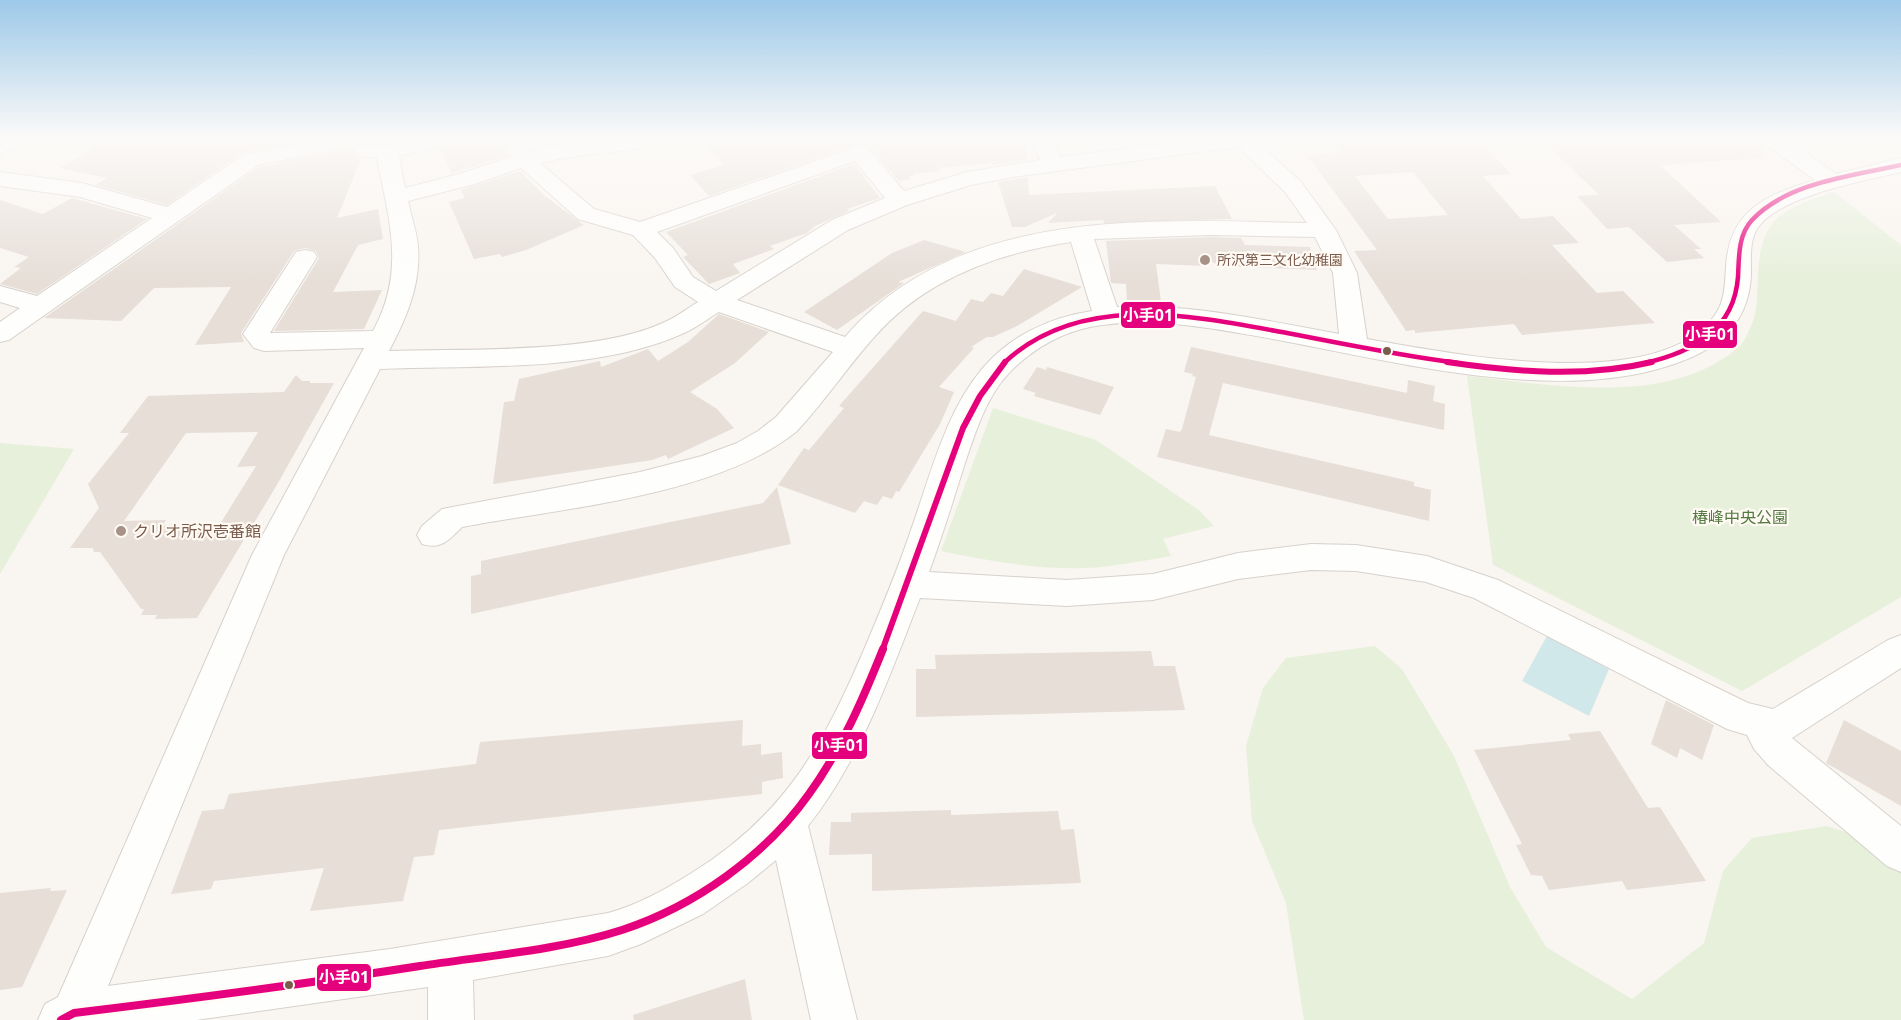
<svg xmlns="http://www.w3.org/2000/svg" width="1901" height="1020" viewBox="0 0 1901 1020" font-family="'Noto Sans','Noto Sans JP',sans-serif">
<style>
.green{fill:#e7f0db}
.water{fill:#d0e8ea}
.building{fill:#e6ded7;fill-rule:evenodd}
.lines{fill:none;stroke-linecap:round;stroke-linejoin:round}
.minor-casing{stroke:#d7d1cb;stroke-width:2}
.minor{fill:#fefefd;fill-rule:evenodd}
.bus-1-far2-casing{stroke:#fffaf3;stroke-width:8}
.bus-1-far1-casing{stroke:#fffaf3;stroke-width:10}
.bus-1-casing{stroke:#fffaf3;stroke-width:12}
.bus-1-far2{stroke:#e5007d;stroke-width:4.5}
.bus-1-far1{stroke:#e5007d;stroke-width:6}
.bus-1{stroke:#e5007d;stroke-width:8}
.poi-dot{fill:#a69286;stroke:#fffaf3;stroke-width:2}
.bus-dot{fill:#7a5c4d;stroke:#fffaf3;stroke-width:2}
.labels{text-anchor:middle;stroke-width:4.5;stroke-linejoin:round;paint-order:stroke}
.far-poi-label{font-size:14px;fill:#7a5c4d;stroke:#fffaf3;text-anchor:start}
.park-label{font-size:16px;fill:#537a41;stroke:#fffaf3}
.poi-label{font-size:16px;fill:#7a5c4d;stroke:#fffaf3;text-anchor:start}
.line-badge{stroke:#fffaf3;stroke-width:2}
.badge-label{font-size:16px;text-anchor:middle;font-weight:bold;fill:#fff}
</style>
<rect width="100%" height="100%" fill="#f9f5f0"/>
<path class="green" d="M1834,192l67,53v352l-159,94 -249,-126 -26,-189c77,8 185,28 254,-16 8,-5 19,-12 24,-21 4,-8 10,-20 11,-30 4,-31 -3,-71 24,-93 15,-12 37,-18 54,-24z
M993,408l103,32 104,71 14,15 -51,13 8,17c-23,4 -46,8 -69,11 -53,5 -109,-5 -161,-16z
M0,443l74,6 -74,125z
M1375,646l27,23 52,87 56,131 36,60 86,52 72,-56 19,-72 29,-33 75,-12 74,24v170h-597l-18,-117 -34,-82 -6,-75 17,-58 23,-30z"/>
<path class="water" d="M1547,636l62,33 -20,47 -67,-35z"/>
<path class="building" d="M93,140h220l-71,13 -75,52 -71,-20 11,-7 -47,-10 32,-19z
M455,140h45l8,16 -56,17 -12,-24 10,-2z
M703,140h322l2,20 -34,5 -1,-2 -53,5 1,3 -27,3 1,2h-5l1,3 -11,2 -30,-35 -10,-2 -150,52 -19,-21 34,-10z
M1331,140h100v6l51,-3 29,31 -28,2 38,43 32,-3 26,27 -27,2 45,48 26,-2 32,32 -133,12 -8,-11 -99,9v-3l-9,1 -52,-80 23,-1 -70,-95 34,-2zM1413,172l35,43 -60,4 -33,-43z
M1542,140h95l2,2 123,-2 2,18 -104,7 61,57 -47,3 27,24h-7l10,9 -37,4 -38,-35 -22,2 -30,-33 22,-1z
M354,148l-1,4 3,5 5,2 -24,59 41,-9 5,30 -25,6 -25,47 49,-2 -18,39 -90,2 45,-73 -3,-7 -11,-3 -11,3 -53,82 3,9 -49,3 36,-58 -77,1 -33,33 -77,-3 215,-151z
M854,164l26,34 -33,11 2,2 -34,15 -8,7 -37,13 4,3 -41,15 7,9 -31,11 -26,-27 5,-2 -22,-23z
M520,171l25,25 39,29 -58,25 -24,7 -2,-3 -26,5 -25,-57 16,-4 -4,-8z
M1028,177l1,18 186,-9 17,33 -128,4 -1,-3 -55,3 9,-10 -32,14h-13l-14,-45z
M72,198l75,21 -110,75 -37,-10 21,-16 -7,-1 15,-10 -29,-9v-48l43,14z
M1211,237l30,1 4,7 65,2 7,23 -95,-4 -13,-5 -3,5 -50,-2 5,38 -34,-1 -1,-17 -15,-1 -5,-42z
M924,240l42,12 -68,30 6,1 -67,47 -33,-18 88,-59z
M1024,269l58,18 -65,39 -24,11h-6l-16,10 3,1 -35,39 15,5 -14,32 -41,68 -3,-1 -4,8 -9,-3 -6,9 -13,-4 -9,12 -77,-28 26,-37 5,2 35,-42 -5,-2 84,-95 33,10 15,-22 12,3 8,-9 12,3z
M719,314l50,18 -34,31 -45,29 27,17 17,19 -66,31 -2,-4 -14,5 -159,24 11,-82 10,-1 5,-22 81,-18 1,6 47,-18 10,12 30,-19z
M1191,347l216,46 1,-13 27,6 -2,15 12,3 -1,26 -221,-47 -14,52 205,47v4l17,4 -2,31 -272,-64 9,-28 14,3 2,-3 14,-52 -4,-1 1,-2 -9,-2z
M1037,367l9,3 1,-3 67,20 -14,28 -66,-19 2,-3 -13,-4z
M296,375l6,6h8v2h24l-56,100 -81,135 -42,1 2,-4h-16l3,-6h-3l-41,-57h-6l-1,-4h-23l29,-40 -11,-24 41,-51h-9l28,-37 136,-4zM258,432l-21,35 19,-1 -36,58 -57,1 3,-5 -42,1 62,-88z
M777,487l14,57 -320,70v-38l10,-2v-13l282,-58z
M1151,651l3,15h21l10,44 -269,7v-48h20l-1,-14z
M1666,700l48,25 -12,35 -22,-12 -3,10 -26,-14z
M743,720l-1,26 19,-2v11l21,-3 1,26 -21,4v12l-323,36 -5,25 -20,2 -11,44 -93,10 14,-43 -110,13 -3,8 -40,5 31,-83 22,-2 5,-15 247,-30 4,-22z
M1844,720l57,31v55l-75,-43z
M1600,731l48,77 12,-1 46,74 -79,9 -5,-9 -73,9 -7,-14 -11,-1 -15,-30 6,-1 -48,-94 97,-10 -3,-6z
M951,810v5l107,-4 3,19 13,-1 7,54 -209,8v-37l-43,1 2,-33h20v-9z
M51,888l-1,3 17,-1 -45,97 -22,3v-97z
M745,979l7,41h-118l-1,-5z"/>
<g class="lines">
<defs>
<path id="minor" d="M0,140h24l-3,5 -21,8z
M324,140h36l-3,5 -99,20 -249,175 -9,2v-20l20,-14 -20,-6v-16l37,10 115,-78 -72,-21 -80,-11v-14l82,11 85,24 76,-52z
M414,140h39l-3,5 -51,11 6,32 54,-14 52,-17 -9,-17h20l8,12 38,-9 90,-3 -2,5c-39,9 -78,8 -116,18l54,46 46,13 219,-76 8,1 37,44 63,-19 73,-12 -8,-20h20l8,17 136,-17h59l46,42 35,48 21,43 10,66c83,14 291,57 348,-24 10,-14 10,-32 11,-48 3,-57 40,-72 89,-87l-49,-35 -2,-5h24l48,34 65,-16v14c-37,9 -118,23 -142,54 -10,13 -8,33 -8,48 -2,59 -46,83 -97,96 -116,31 -275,-12 -392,-33 -56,-10 -115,-21 -172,-10 -34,7 -67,28 -88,54 -19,25 -28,56 -38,85 -11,35 -22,71 -35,106l138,8 86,-6 85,-21 73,-9 45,1 71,11 71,24 250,123 25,6 115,-69 13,-5v33l-109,70 109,88v46l-14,-6 -119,-101 -14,-16 -7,-14 -20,-6 -253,-131 -48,-16 -70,-11 -45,-1 -73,9 -85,21 -86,6 -147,-8c-31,79 -59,161 -112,228l49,194h-46l-35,-160 -28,23 -45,31 -62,30 -33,12 -135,24 1,40h-46v-33l-232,33h-158l7,-16 13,-7 194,-442 112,-207 -100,3 -10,-3 -11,-14 53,-82 9,-2 9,2 3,5 -47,76 103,-2c33,-60 16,-111 4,-173l-19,-2 -3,-5 3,-5h29zM1238,147l47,45 22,31c-158,-3 -349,-17 -462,114l-108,-37 111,-70 59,-25 64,-20 42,-8zM855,161l30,37 -53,22 -116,71 -23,-14 -20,-29 -16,-16zM521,168l57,51 55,16 22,23 20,29 23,15c-10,6 -20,14 -31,19 -69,34 -199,27 -278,30 17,-32 32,-66 29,-104 -1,-15 -7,-31 -10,-46l67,-17zM1211,235l104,2 18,36 6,61c-72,-13 -148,-31 -222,-27l-23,-68zM1071,242l21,69c-41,6 -83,25 -110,58 -37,44 -52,108 -71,161 -13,39 -29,77 -45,115 -42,99 -81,171 -176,229 -26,16 -52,31 -82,39l-218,36 -282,37 176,-431 96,-186c94,-4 217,4 304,-36 12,-5 23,-14 35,-21l114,40 -57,65 -18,14 -21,12 -35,13 -62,16 -198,37 -20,17 -5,9 5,9c19,6 27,-4 40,-17 100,-19 256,-31 335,-96 28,-30 51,-65 79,-96 50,-56 122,-82 195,-93z"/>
</defs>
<use href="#minor" class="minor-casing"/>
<use href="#minor" class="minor"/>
<defs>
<path id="bus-1-far2" d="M1004,363c76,-72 190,-47 283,-30 57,11 114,23 171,30
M1645,363c48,-11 89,-33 93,-86 1,-20 0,-42 14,-57 36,-38 100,-44 149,-55"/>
<path id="bus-1-far1" d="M1447,362c68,10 138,16 205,0
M882,651l81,-223 17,-32 25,-34"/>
<path id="bus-1" d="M61,1020l13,-7c116,-14 231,-29 346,-47 65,-10 140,-16 202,-36 73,-24 143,-74 187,-136 32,-44 54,-95 74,-145"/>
</defs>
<use href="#bus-1-far2" class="bus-1-far2-casing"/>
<use href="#bus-1-far1" class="bus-1-far1-casing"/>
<use href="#bus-1" class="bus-1-casing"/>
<use href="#bus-1-far2" class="bus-1-far2"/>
<use href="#bus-1-far1" class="bus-1-far1"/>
<use href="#bus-1" class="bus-1"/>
</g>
<linearGradient id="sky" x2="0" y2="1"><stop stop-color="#9ec9e9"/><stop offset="0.49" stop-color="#fcfaf8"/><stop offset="1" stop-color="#fcfaf8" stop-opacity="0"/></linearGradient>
<rect width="1901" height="283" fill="url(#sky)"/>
<g class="poi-dot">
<circle cx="1205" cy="260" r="6"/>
<circle cx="121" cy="531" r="6"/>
</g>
<g class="bus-dot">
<circle cx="1387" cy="351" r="5"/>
<circle cx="289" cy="985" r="5"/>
</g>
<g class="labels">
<g class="far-poi-label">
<text x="1217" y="265">所沢第三文化幼稚園</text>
</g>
<g class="park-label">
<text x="1740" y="523">椿峰中央公園</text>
</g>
<g class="poi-label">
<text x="133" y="537">クリオ所沢壱番館</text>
</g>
</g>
<g class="line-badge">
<rect x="1120" y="301" width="56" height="28" rx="6" fill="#e5007d"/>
<rect x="1682" y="320" width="56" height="29" rx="6" fill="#e5007d"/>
<rect x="811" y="731" width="57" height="29" rx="6" fill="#e5007d"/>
<rect x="316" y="963" width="56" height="29" rx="6" fill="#e5007d"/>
</g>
<g class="badge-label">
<text x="1148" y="321">小手01</text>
<text x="1710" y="340">小手01</text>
<text x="839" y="751">小手01</text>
<text x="344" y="983">小手01</text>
</g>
</svg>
